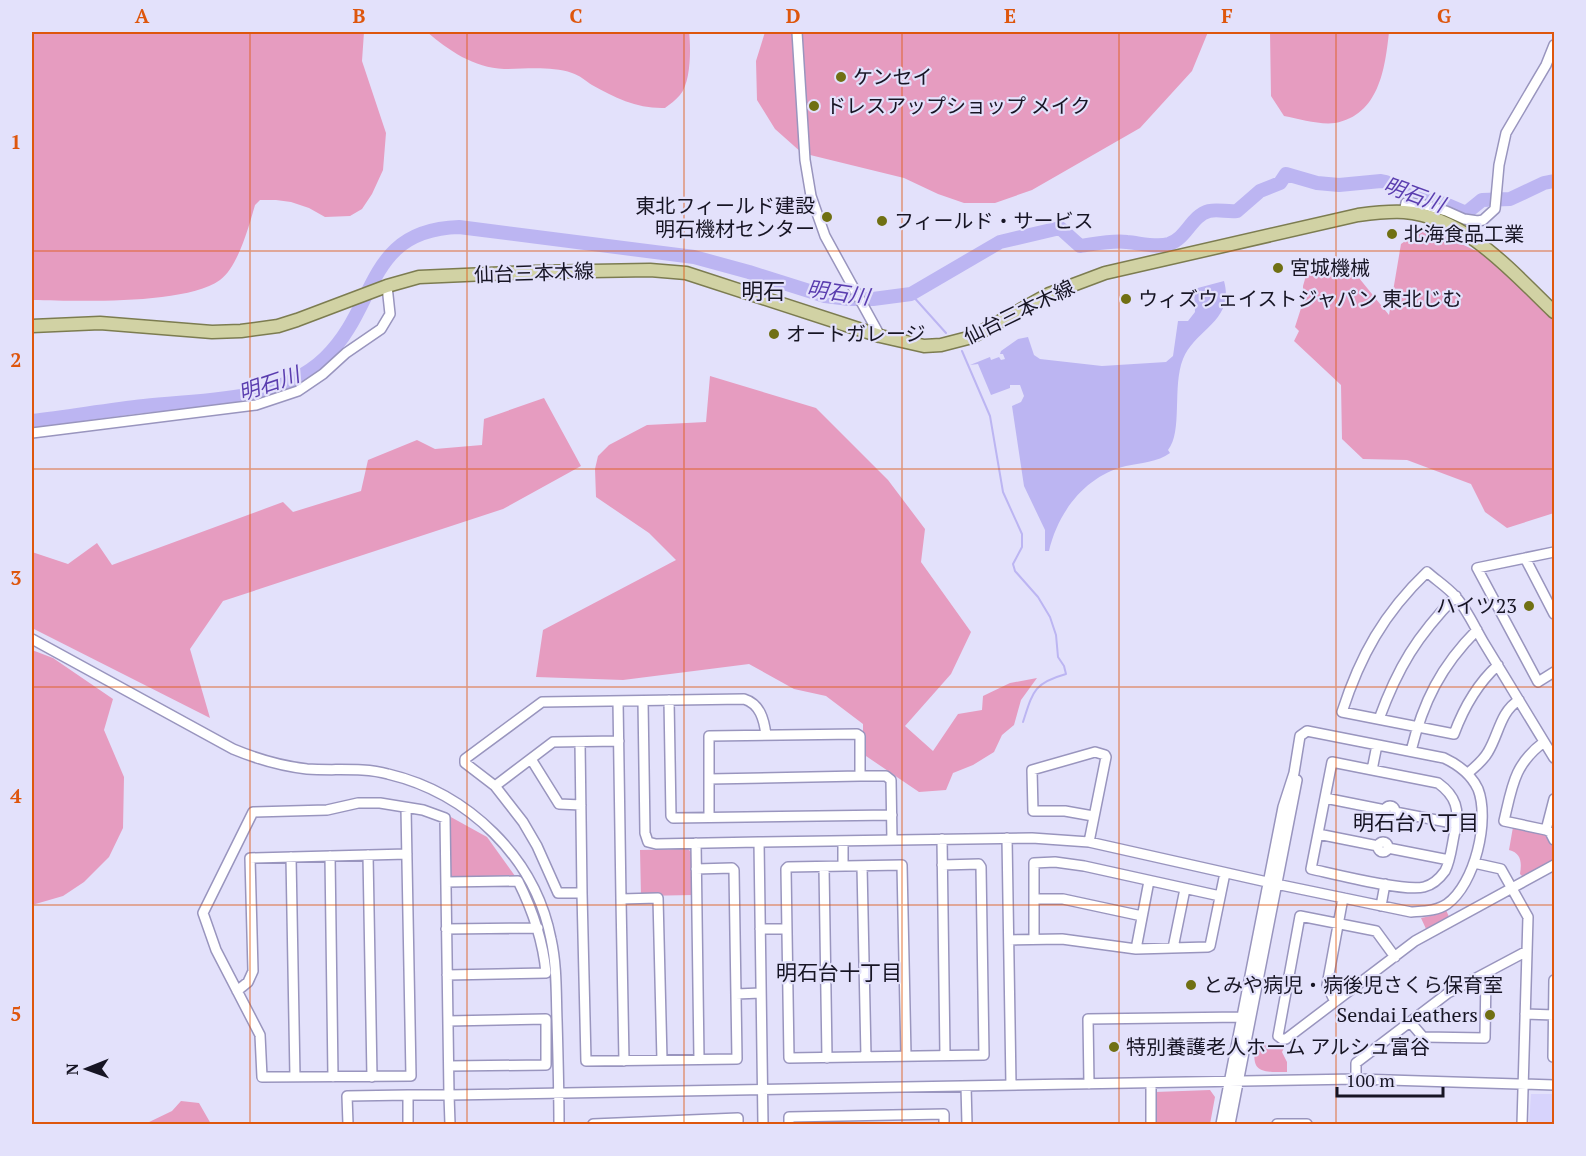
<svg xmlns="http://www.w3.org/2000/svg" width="1586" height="1156" viewBox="0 0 1586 1156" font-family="'PT Serif','Noto Sans JP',serif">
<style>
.built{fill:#d7d3fc}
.green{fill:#e69cc0}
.water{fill:#bcb5f2}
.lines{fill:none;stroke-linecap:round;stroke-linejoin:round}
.stream{stroke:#bcb5f2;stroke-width:2}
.river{stroke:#bcb5f2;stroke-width:14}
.minor-casing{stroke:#9995be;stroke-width:12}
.major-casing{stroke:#7c7c50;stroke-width:15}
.minor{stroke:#fff;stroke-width:9}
.major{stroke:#d1d2a4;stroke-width:12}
.grid{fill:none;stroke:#de560d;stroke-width:1.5;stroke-opacity:0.55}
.poi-dot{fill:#707013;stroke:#e3e1fb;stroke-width:2}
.labels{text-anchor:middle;stroke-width:4.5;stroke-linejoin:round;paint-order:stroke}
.poi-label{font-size:20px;fill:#171524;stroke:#e3e1fb;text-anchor:start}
.street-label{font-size:20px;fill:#171524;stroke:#e3e1fb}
.water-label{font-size:21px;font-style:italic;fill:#5a3daf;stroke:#e3e1fb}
.neighbourhood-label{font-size:21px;fill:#171524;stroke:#e3e1fb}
.quarter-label{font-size:22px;fill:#171524;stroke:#e3e1fb}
.neatline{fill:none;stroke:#de560d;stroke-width:2}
.grid-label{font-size:20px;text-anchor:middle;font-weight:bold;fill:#de560d}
</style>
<rect width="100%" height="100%" fill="#e3e1fb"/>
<path class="built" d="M1531,1094h23v30h-25z"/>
<path class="green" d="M32,32h332l-2,29 24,72 -3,37 -11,24 -10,15 -12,7 -25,1 -16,-9 -18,-6 -15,-2h-16l-5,5c-6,21 -17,62 -35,75 -35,25 -142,21 -187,20h-1z
M427,32h262c2,16 2,50 -9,63 -4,5 -10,9 -15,13 -27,1 -50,-10 -73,-23 -6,-4 -13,-10 -20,-12 -21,-7 -46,-4 -68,-4 -30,-1 -56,-19 -77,-37z
M765,32h443l-16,39 -52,57 -108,62 -37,13h-31l-26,-9 -34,-16 -102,-25 -27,-24 -18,-29 -1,-39z
M1270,32h119c-4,37 -10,83 -54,91 -16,2 -35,-4 -51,-7l-13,-20z
M1425,227l60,28 69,65v193l-47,15 -22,-16 -14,-28 -64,-24 -44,-1 -21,-20 -1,-54 -47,-44 5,-10 -4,-4 8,-25v-16l4,-14 29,-4 23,10 30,37 12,-71z
M710,376l106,32 72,72 37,49 -4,33 50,70 -20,42 -46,52 28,25 25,-37 24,-4 1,-14 27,-13 27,-5 -16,22 -7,25 -12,10 -8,17 -21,13 -20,8 -7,17 -27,2 -56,-38v-30l-37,-28 -32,-7 -45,-25 -126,16 -87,-3 7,-47 133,-70 -27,-27 -53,-36 -1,-28 3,-13 11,-11 38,-20 59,-3z
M544,398l37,68 -78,43 -280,92 -33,48 20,69 -178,-90v-76l36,12 29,-21 15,22 171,-63 10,10 68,-21 7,-31 49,-20 18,9 47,-4 2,-26z
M32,650l21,8 60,41 -9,31 20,47 -1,51 -14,29 -25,25 -21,14 -31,9z
M449,816l38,21 28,39 -62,4 -4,-5z
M1513,827c26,5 41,3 41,34l-30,17 -4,-4c2,-12 1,-21 -11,-24z
M688,849l4,4 1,42 -52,1 -1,-46z
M1446,910l4,9 -23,12 -6,-13 14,-3z
M1256,1041l28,7 -2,4 5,10v10c-27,0 -37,1 -31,-31z
M1210,1090l5,7 -5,27h-55v-32z
M181,1101l18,2 12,21h-66l27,-13z"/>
<path class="water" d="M1224,281c11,40 -29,48 -41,78 -11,27 0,73 -15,91l2,3c-12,9 -30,10 -44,13 -41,10 -68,46 -77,85h-4v-21l-21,-44 -12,-80 9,-4 3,-6 -4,-11h-10v3l-19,7 -13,-31 -8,1 20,-8 1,3 8,-3 2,3 4,-1 -2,-5h-3l1,-3 17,-12 10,-2 6,18 6,4 62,7 64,-4 7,-6 5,-35h10l7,-9 -1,-23z"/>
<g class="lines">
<path class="stream" d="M911,294l35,39
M962,351l28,65 13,76 19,42v13l-9,17 2,7 23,26 12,20 6,18 2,22 6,9 2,8c-32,9 -33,17 -43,48"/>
<path class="river" d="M32,421c37,-4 74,-11 112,-15 60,-7 134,-3 181,-48 54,-52 40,-128 134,-131l235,30 55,15 76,24 24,3h24l38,-5 89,-52 60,-14 20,18c15,-2 32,-6 47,-4 13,1 29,6 42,2 18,-6 22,-28 40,-33 9,-2 18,1 28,0l23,-20 20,-8 6,-9 31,9 22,2 42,-4 5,1 14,11 45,11 21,9 16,-13 28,-1 34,-16 10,-2"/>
<defs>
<path id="minor" d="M797,32l8,128 6,36 14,40 55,100
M1404,212l2,-9 18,2 22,6 18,8 14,2 5,-1 12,-11 4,-44 7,-32 40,-68 8,-20
M32,433l224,-28 42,-14 25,-17 23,-21 35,-24 9,-15 -3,-28
M1554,552l-77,16 61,114 16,-10
M1525,558l29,56
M32,639l201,110c24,10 48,17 74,20 27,2 55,-2 81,5 80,19 147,83 163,165 6,27 5,54 6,81 1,35 2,70 2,104
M1498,665c-21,19 -34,42 -44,69l-112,-22c18,-56 42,-99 85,-140 9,8 20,15 28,24 12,13 20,32 29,47 24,39 47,77 70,115
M669,700l2,116 2,2 219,-3
M618,701l3,198
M643,701l2,132 3,9 8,2 103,-2 4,282
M1379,719c19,-52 38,-83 77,-123
M580,742l2,151
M1544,742c-30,22 -32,45 -40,79l42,9 4,2 4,8
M1411,751c12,-49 30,-85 66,-121
M531,759l28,45 22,1
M1332,762l106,21c18,13 22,27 17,48 -3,12 -4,29 -10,40 -5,7 -13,14 -21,16 -20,5 -90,-13 -113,-18z
M1372,770l5,-25
M1468,773c7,-6 15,-12 20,-21 11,-18 12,-40 31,-52
M709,779l151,-3
M495,786l58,-44 66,-1
M1325,798l60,12
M1385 811a5 5 0 1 1 10 0a5 5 0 1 1-10 0Z
M406,808l5,268 -149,1 -2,-42 -44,-85 -13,-37 50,-101 74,-2 31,-7h22l43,7 22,8 4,277 907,-16 198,6
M1395,812l62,12
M709,817v-81l148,-2 3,2v40h26l5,4 1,60
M1546,830l8,-31
M1318,834l60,12
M1007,838l4,247
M942,839l3,216
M843,841v25
M759,842l273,-4 57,4 178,40
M1089,842l17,-85 -1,-2 -10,-3 -63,18 1,41h32l28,5
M1378 847a5 5 0 1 1 10 0a5 5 0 1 1-10 0Z
M696,843l3,216
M1388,848l61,12
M368,855l4,222
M330,856l3,221
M291,857l4,220
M1474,863l27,6 27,48 -6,207
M862,866l4,191
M824,867l3,191
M696,869l36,-1 2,2 3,189 -151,2 -4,-168h-24l-21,-47 -14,-24 -28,-36 -30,-23v-4l77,-57 202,-3c16,5 20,20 22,36
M446,882l72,-1c15,30 25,59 28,92l-99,2
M1276,884l135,28c12,-1 26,-1 36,-8 28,-20 43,-84 31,-115 -7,-15 -19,-24 -34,-31l-137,-27
M1034,899h29l79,17
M1381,906l4,-22
M446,929l92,-1
M760,929h27
M1034,939v-76l21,-1 29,4 136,30
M1009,940l53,-1 74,10 72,-2 2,-1 15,-73
M1173,948l12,-59
M1136,949l13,-68
M1395,957l-19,-26 -76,-15 -22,120 4,3h4l129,-98 139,-76
M1554,980l-1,77h1
M237,991l11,-9 5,-11 -3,-113 157,-4
M736,994l25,-1
M1335,1002l-8,-17 16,-87
M1525,1014l29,1
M448,1021l98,-2v46l-97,1
M1410,1022l13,15 62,1 1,-64
M906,1056l-4,-191 -114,2 -2,2 3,189 195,-3 -3,-188 -2,-3 -37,1
M624,1061l-3,-162 37,-1 4,162
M1356,1079v-16l92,-70 79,-42
M1151,1083v41
M1089,1084l-1,-65 154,-2
M966,1086l1,38
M408,1095h41l1,29
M348,1124l-1,-28 61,-1v29
M593,1124l145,-6v6
M789,1124v-7l155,-3v10
M1221,1124l62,-317 11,-34 6,-37 7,-5
M1230,1124l67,-344
M1277,1124h30"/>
<path id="major" d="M32,326l68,-3 112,9 29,-1 37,-5 19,-6 90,-34 32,-9 114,-5 117,-2 36,3 194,63 44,10 17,-1 31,-8 77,-43 56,-21 253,-58c15,-2 30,-4 46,-3 62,5 108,60 150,100"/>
</defs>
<use href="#minor" class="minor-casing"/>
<use href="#major" class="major-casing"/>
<use href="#minor" class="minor"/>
<use href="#major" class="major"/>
</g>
<path class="grid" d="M250,32v1092M467,32v1092M684,32v1092M902,32v1092M1119,32v1092M1336,32v1092M32,251h1522M32,469h1522M32,687h1522M32,905h1522"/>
<g class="poi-dot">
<circle cx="841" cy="77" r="6"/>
<circle cx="814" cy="106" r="6"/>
<circle cx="827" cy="217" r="6"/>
<circle cx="882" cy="221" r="6"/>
<circle cx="1392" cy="234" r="6"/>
<circle cx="1278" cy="268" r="6"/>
<circle cx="1126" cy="299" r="6"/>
<circle cx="774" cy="334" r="6"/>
<circle cx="1529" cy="606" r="6"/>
<circle cx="1191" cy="985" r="6"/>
<circle cx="1490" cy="1015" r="6"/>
<circle cx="1114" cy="1047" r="6"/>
</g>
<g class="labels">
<g class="poi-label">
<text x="853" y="84">ケンセイ</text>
<text x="826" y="113">ドレスアップショップ メイク</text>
<text x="815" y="213" text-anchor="end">東北フィールド建設<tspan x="815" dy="23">明石機材センター</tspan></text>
<text x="894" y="228">フィールド・サービス</text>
<text x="1404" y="241">北海食品工業</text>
<text x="1290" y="275">宮城機械</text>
<text x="1138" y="306">ウィズウェイストジャパン 東北じむ</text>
<text x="786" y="341">オートガレージ</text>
<text x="1517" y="613" text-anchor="end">ハイツ23</text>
<text x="1203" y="992">とみや病児・病後児さくら保育室</text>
<text x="1478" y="1022" text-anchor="end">Sendai Leathers</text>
<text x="1126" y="1054">特別養護老人ホーム アルシュ富谷</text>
</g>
<g class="street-label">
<text transform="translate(534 273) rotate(-2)" y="7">仙台三本木線</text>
<text transform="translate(1019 312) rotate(-26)" y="7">仙台三本木線</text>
</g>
<g class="water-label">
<text transform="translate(1414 195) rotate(20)" y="7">明石川</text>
<text transform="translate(838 293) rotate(8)" y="7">明石川</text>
<text transform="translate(269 384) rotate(-19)" y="7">明石川</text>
</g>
<g class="neighbourhood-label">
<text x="1416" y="830">明石台八丁目</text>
<text x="839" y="980">明石台十丁目</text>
</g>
<g class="quarter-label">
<text x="763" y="299">明石</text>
</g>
</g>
<rect width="1586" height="1156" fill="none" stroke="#e3e1fb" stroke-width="66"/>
<g transform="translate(87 1069) rotate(269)" stroke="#e3e1fb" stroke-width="4.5" paint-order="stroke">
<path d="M0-4.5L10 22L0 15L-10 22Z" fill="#171524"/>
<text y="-9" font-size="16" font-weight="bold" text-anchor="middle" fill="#171524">N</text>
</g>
<path d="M1337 1087v9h106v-9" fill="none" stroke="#171524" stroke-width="3"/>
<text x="1346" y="1087" font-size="18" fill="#171524" stroke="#e3e1fb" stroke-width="4.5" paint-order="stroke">100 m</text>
<rect x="33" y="33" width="1520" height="1090" class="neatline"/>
<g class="grid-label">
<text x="142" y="23">A</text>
<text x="359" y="23">B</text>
<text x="576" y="23">C</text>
<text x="793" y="23">D</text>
<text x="1010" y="23">E</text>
<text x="1227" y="23">F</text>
<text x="1444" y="23">G</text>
<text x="16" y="149">1</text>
<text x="16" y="367">2</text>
<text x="16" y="585">3</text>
<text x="16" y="803">4</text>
<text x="16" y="1021">5</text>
</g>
</svg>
